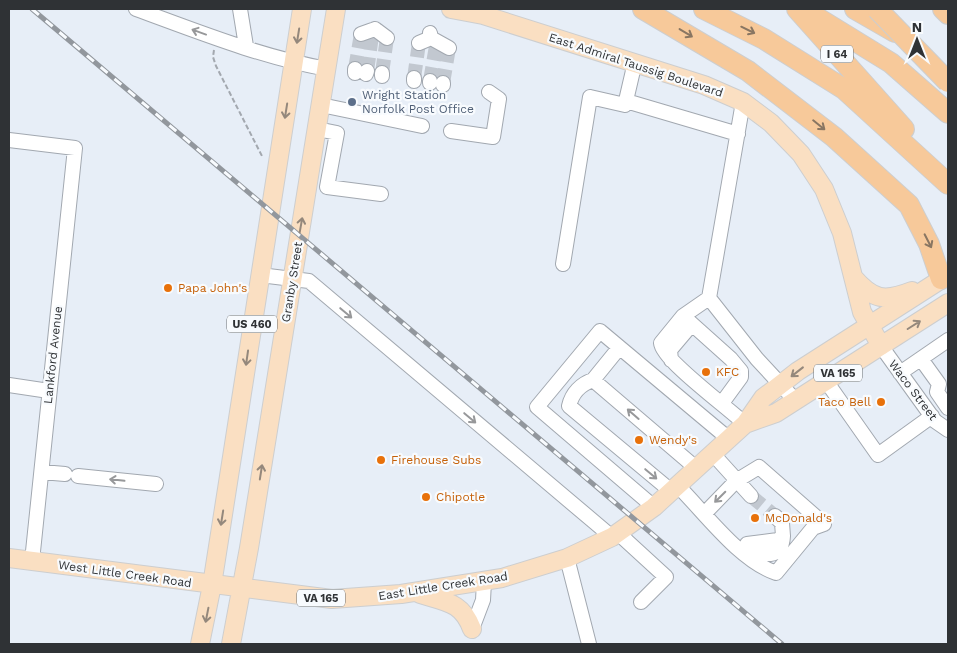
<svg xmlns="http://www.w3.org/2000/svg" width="957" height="653" viewBox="0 0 957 653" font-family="'Work Sans',sans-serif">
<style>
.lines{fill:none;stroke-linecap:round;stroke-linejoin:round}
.minor-tunnel{stroke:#c2c8d0;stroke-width:14;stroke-dasharray:14 7;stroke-linecap:butt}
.minor-casing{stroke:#a2a8b0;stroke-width:16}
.major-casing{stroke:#cdcecf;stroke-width:20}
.highway-casing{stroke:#cdcecf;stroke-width:22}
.path{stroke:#a3a8af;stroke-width:2;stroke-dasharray:5 2.5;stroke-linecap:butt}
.minor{stroke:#fff;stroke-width:14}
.major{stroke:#fadfc2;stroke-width:18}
.highway{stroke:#f7c99a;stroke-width:20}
.rail-casing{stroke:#92979d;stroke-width:5}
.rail{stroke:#f8fbfe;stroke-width:3;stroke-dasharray:9;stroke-linecap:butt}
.highway-bridge-casing{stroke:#cdcecf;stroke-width:22;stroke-linecap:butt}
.highway-bridge{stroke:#f7c99a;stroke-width:20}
.oneway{stroke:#897662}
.oneway2{stroke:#97989a}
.oneway3{stroke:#94887c}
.service-dot{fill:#5c6f8a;stroke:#f8fbfe;stroke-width:2}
.food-dot{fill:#e8710a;stroke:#f8fbfe;stroke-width:2}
.labels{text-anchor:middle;stroke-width:4.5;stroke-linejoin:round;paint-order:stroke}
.shield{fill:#f8fbfe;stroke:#6b6e71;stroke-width:1}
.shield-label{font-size:11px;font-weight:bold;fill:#2f3235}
.street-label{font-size:12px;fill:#2f3235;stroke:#f8fbfe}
.service-label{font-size:12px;fill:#4e5e75;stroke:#f8fbfe;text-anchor:start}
.food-label{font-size:12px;fill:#c56008;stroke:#f8fbfe;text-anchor:start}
</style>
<rect width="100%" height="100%" fill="#e7eef7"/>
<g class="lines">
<path class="minor-tunnel" d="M355,69l6,-35
M367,71l5,-35
M382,73l5,-35
M414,78l5,-35
M430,81l6,-35
M443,83l6,-35
M751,496l24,20"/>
<defs>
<path id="minor" d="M136,9c63,23 125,48 191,60
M240,9l6,37
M375,29l12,9
M361,34l14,-5
M431,38l18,10
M419,43l12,-5 -1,-5
M355,73v-4
M382,73v3
M366,74l1,-3
M414,81v-3
M430,83v-2
M443,85v-2
M626,101l112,33
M743,102l-34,196 -26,18 -22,27c1,17 69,66 84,81
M321,105l101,21
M317,129l20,4 -10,54 54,7
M451,131l42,6 6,-38 -10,-7
M9,140l66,8 -43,413
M563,264l27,-167 35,8 10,-43
M260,275l49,6 303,256
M709,298l48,61 38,41
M683,316l48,43 10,12v6l-19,26
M881,346l54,75 13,9
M921,359l18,25 -2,8 11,16
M671,360l-1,-10 22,-26
M900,373l48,-33
M593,380l26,-32
M826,381l52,74 54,-39
M9,385l40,6
M713,454l38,42
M42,472l23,2
M78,476l78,8
M677,485c28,28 62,75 99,88l37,-45 11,-4
M671,491l-102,-85c3,-13 12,-22 24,-26l103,88
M654,507l-117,-100 63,-76 129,108
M705,513l31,-32 23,-14 65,57
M618,533l48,44 -25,25
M747,544l31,-4 5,-4 -1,-13 -7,-7
M748,545c14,12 34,15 35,-9
M567,558l22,86
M472,629l11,-29 1,-18"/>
<path id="major" d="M451,9l32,6 221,70 39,17 28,21 30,31 23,35 18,44 20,79 19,34
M853,277c20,23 31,25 59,14
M745,424l31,-11 172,-110
M9,558l323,41 69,-5 101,-16 65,-20 45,-21 42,-30 91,-83 18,-26 35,-27 150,-96
M420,594c26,8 42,8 52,35
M200,644l12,-59 90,-576
M231,644l18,-96 87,-539"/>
<path id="highway" d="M643,9l105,62 86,66 75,68 20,39 12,35
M704,9l60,30 80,50 104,95
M797,9l107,120
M855,9l40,23
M943,9l5,5
M808,12l83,51 57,50"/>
</defs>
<use href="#minor" class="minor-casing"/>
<use href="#major" class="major-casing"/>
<use href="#highway" class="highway-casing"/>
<path class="path" d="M214,50l-1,7 3,9 47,92"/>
<use href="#minor" class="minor"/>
<use href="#major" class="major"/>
<use href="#highway" class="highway"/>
<defs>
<path id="rail" d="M32,9l750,635"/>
</defs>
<use href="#rail" class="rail-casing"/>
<use href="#rail" class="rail"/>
<defs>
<path id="highway-bridge" d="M877,9l71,73"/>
</defs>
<use href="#highway-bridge" class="highway-bridge-casing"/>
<use href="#highway-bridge" class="highway-bridge"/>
</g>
<defs><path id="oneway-shaft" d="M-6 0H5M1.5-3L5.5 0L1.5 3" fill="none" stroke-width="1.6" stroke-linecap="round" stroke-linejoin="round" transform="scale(1.25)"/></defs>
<g class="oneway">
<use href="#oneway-shaft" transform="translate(748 30) rotate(26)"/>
<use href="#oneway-shaft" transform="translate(686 33) rotate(31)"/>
<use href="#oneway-shaft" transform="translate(819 125) rotate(39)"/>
<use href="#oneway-shaft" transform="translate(928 241) rotate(63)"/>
</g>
<g class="oneway2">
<use href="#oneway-shaft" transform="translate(199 32) rotate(-160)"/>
<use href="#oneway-shaft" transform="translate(346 313) rotate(40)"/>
<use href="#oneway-shaft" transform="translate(633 414) rotate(-139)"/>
<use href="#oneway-shaft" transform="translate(470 418) rotate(40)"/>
<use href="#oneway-shaft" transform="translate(651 474) rotate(40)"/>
<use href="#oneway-shaft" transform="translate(117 480) rotate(-174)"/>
<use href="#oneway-shaft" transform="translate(720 497) rotate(135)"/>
</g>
<g class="oneway3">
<use href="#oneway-shaft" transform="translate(298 36) rotate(99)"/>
<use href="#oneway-shaft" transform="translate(286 111) rotate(99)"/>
<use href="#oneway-shaft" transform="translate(301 225) rotate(-80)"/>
<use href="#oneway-shaft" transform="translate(914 325) rotate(-32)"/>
<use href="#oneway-shaft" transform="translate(247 358) rotate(98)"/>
<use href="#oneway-shaft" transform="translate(797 372) rotate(142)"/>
<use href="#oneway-shaft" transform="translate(261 472) rotate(-81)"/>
<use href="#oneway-shaft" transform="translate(222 518) rotate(99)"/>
<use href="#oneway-shaft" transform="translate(207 615) rotate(101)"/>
</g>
<circle class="service-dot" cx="352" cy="102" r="5"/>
<g class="food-dot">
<circle cx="168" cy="288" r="5"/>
<circle cx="706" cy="372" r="5"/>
<circle cx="881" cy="402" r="5"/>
<circle cx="639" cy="440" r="5"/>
<circle cx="381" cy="460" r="5"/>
<circle cx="426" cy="497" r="5"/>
<circle cx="755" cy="518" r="5"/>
</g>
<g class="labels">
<g class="shield">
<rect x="821" y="45.5" width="32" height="17" rx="4"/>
<rect x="227" y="315.5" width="50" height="17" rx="4"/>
<rect x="814" y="364.5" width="48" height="17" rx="4"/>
<rect x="297" y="589.5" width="48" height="17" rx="4"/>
</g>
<g class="shield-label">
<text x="837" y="58">I 64</text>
<text x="252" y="328">US 460</text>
<text x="838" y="377">VA 165</text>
<text x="321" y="602">VA 165</text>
</g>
<g class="street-label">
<text transform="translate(636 65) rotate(18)" y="4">East Admiral Taussig Boulevard</text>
<text transform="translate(292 282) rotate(-81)" y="4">Granby Street</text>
<text transform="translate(53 355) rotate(-84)" y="4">Lankford Avenue</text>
<text transform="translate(913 390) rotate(53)" y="4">Waco Street</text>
<text transform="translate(125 574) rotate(8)" y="4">West Little Creek Road</text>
<text transform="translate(443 586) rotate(-9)" y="4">East Little Creek Road</text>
</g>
<g class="service-label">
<text x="362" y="99">Wright Station<tspan x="362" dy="14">Norfolk Post Office</tspan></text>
</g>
<g class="food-label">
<text x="178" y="292">Papa John's</text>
<text x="716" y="376">KFC</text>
<text x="871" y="406" text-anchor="end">Taco Bell</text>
<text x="649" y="444">Wendy's</text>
<text x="391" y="464">Firehouse Subs</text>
<text x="436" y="501">Chipotle</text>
<text x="765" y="522">McDonald's</text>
</g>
</g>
<rect width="957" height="653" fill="none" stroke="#2f3235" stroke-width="20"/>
<g transform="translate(917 40)" stroke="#f8fbfe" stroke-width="4" paint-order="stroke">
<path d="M0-4L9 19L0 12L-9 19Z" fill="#2f3235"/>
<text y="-8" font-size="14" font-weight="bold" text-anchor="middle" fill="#2f3235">N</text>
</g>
</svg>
